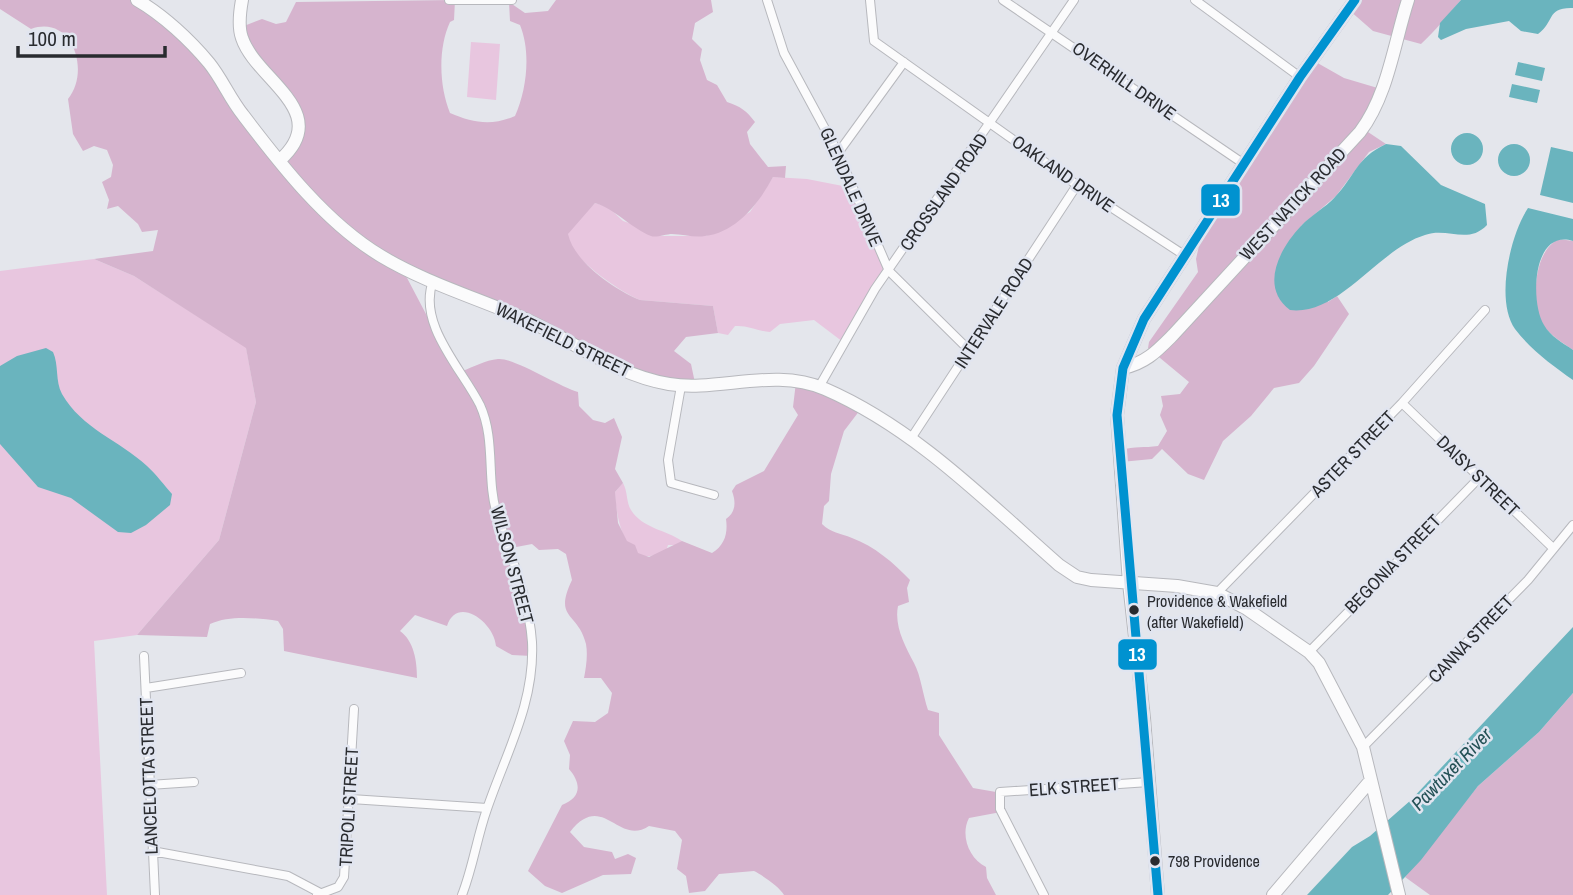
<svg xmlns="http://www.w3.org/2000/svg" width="1573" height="895" viewBox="0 0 1573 895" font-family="'Archivo Narrow',sans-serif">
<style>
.green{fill:#e8c6df}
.forest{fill:#d6b4ce}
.water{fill:#6ab4be}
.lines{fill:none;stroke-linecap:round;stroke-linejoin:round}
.street-casing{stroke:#b7b8bd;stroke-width:10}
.secondary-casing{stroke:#b7b8bd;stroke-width:14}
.street{stroke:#fbfbfc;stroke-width:8}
.secondary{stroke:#fbfbfc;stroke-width:12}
.bus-1-casing{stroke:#e1e5f0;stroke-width:14}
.bus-1{stroke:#0092d0;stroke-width:9}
.bus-dot{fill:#292b2f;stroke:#e1e5f0;stroke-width:2.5}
.labels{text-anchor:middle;stroke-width:5;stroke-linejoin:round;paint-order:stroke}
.bus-label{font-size:16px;fill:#292b2f;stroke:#e1e5f0;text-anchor:start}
.street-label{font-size:18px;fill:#292b2f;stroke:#e1e5f0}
.water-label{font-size:19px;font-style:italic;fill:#245156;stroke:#e1e5f0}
.line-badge{stroke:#e1e5f0;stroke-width:2.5}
.badge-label{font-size:19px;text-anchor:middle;font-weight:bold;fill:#fff}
</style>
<rect width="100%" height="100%" fill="#e4e6ec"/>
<path class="green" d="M471,42l29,2 -4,56 -29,-3z
M773,177l34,2 46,9 37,82 -47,72 -29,-22 -34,4 -10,8c-13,-1 -22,-7 -35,-6l-7,9 -10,-2 -5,-27 -73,-6c-18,-7 -72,-43 -72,-64 0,-12 19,-25 27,-33l13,4 15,14 18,6 11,9h54l44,-24z
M94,259l40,17 112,71 10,55 -37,138 -82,95 -43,6 13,254h-107v-624z
M623,483c5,9 3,19 8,27 11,18 35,20 51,31l-2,4h-12l-2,6c-6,1 -11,5 -16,5 -27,5 -35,-47 -35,-64z"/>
<path class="forest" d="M0,0h148l40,31 24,27 71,104 17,-45 -41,-53 -15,-38 18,-7 14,5 10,-2 10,-20 159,-2 -1,20 -4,2c-12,26 -11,64 0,91 23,10 42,13 65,3 12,-27 16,-64 5,-91l-10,-4 -1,-19 16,11 23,-2 8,-11h155l2,12 -18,11 -3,16 10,10 -2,11 7,20 10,5 10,17c14,5 19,8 28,20l-8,10 3,12 18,23 18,-1 -1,12 -12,-1c-14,26 -36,55 -68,59 -11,2 -22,-2 -33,-2 -6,0 -16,4 -21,2 -20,-8 -36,-27 -56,-33l-27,31c6,28 47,56 72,66l73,6 5,27 -32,4 -12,14 17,13 4,19 -30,-1 -259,-106 31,59 25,36c12,-4 23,-11 36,-12 15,-2 62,28 80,33l1,14 14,14 12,3 9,-5 8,19 -7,32 8,14 -8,9 3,31 9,18 8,4 3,8 11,4 33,-16 30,12c13,-8 16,-20 14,-34 10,-7 10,-17 6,-28l4,-6 28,-14 34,-56 -5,-8 3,-25 64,28 -16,21 -13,43 -2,27 -5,5 -2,18c9,9 18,9 30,14 22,8 42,25 58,42l-3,8 2,14 -11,4c-4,20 7,40 16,57 7,13 9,33 14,47l11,3v22l34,53 23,4 5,20 -32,6c-9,17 0,41 17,49l1,11 9,17h-212c-4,-8 -22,-20 -30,-24l-35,3 -14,17 -16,2 -3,-17 -9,-7 5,-29 -7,-9 -26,-5c-31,21 -46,-36 -79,6l14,15 28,5 3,7 13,-5 8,4 -5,16 -28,1 -41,18 -17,-7 -17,-15 34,-66c19,-7 20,-21 7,-36l1,-14 -6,-14 9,-20 22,1 13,-9 4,-20 -11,-15h-17c2,-10 4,-23 2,-34 -8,-33 -33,-24 -14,-64l-6,-26 -8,-5 -19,1 -7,-6 -21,4 19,72 2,36 -20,-1 -16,-9c-2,-24 -39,-51 -49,-20l-32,-11 -15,16c14,10 17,30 17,47l-133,-27 -1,-22 -5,-8c-22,-3 -48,-6 -68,3l-3,13 -70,-2 82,-95 37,-138 -10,-54 -112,-72 -40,-17 59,-8 5,-21 -16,2 -4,-8 -20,-18 -11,3 2,-9 -7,-18 9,-5 2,-12 -6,-15 -13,-4 -11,5 -10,-17 -5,-35c23,-28 4,-85 -37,-70l-31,-20z
M1355,0h106c-14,16 -25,30 -40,44l-48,-13 -24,-21z
M1314,61l30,17 37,11 -16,41 21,14 -17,8 -33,44 -35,30 27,76 9,-6 12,18 -35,52 -15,17 -25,5 -23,28 -28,25 -19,39 -16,-6 -26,-25 -10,10 -31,3v-12c14,-4 23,-2 37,-4l9,-15 -7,-16 3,-9 -2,-10 19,-2 9,-12 -41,-34 1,-6 49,-70 -2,-13 7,-31z
M1559,239l14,2v109c-10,-7 -23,-15 -30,-25 -13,-23 -9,-75 16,-86z
M1573,693v202h-143l-25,-18 73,-91 61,-54z"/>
<path class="water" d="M1461,0h112v8c-27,-1 -18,14 -35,26l-17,-3 -12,-10 -43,8 -25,11 -3,-3 2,-14z
M1518,62l27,6 -3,13 -27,-6z
M1512,84l28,6 -3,13 -28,-6z
M1451 149a16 16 0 1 1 32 0a16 16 0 1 1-32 0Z
M1498 160a16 16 0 1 1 32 0a16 16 0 1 1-32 0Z
M1386,144l15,2 40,39 44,19 2,21c-19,20 -39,2 -62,10 -47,14 -85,81 -135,75 -31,-23 -10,-62 11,-84 10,-11 24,-18 34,-29 20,-21 21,-39 51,-53z
M1551,147l22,5v51l-33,-8z
M1528,208l45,11v22c-41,-13 -43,62 -29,84 6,11 19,18 29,25v30c-20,-14 -43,-31 -58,-51 -20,-28 -5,-94 13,-121z
M46,348l7,4c6,13 2,29 9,42 20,35 57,46 85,72 9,8 17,19 25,28l-2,11 -24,20 -15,8 -13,-1 -47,-34 -33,-11 -38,-43v-78l17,-10z
M1573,627v66l-34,39 -61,54 -57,74 -33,35h-81l45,-48 18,-11 41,-36z"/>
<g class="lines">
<defs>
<path id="street" d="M449,0h63
M767,0l17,53 54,100 51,118 81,80
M870,0l4,41 203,144 107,70
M1003,0l241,164
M1195,0l105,77
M838,153l66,-91
M433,281c-16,43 29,88 47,124 16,35 6,74 17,109 13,41 32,84 35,128 3,61 -26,111 -45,167 -10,28 -14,58 -25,86
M681,386l-13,74 3,23 43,12
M819,387l56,-98 199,-289
M1402,403l151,145
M910,440l167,-255
M1217,593l185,-190 83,-93
M1309,652l171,-175
M144,656l11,239
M146,688l95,-15
M1363,747l165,-167 45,-55
M149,785l45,-3
M351,799l136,9
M152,851l136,25 36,19
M317,895l21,-8 6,-10 10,-168
M1044,895l-44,-86v-17l149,-10"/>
<path id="secondary" d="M137,0c26,15 53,40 72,63 13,16 21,36 34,52 38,50 83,108 138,141 45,27 96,42 144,63 49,22 90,56 144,65 50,8 105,-17 156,5 90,39 161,112 234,176l18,12 14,3 86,6 40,7 30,16 62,43 10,11 44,84 36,148
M242,0c-2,11 -4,27 0,38 14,42 92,74 38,122
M1123,368c23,-5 34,-17 50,-33l187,-203c28,-37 34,-89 48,-132
M1158,895l-14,-177 -15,-135 -12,-168 6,-47 21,-49 156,-242 55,-77
M1273,895l98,-115"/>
</defs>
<use href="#street" class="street-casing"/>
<use href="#secondary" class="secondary-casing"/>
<use href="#street" class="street"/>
<use href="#secondary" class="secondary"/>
<defs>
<path id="bus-1" d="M1158,895l-41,-480 6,-47 21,-49 156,-242 55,-77"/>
</defs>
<use href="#bus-1" class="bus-1-casing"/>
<use href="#bus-1" class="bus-1"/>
</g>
<g class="bus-dot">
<circle cx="1134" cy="610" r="6"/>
<circle cx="1155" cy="861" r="6"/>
</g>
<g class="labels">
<g class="bus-label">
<text x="1147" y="607">Providence &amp; Wakefield<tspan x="1147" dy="21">(after Wakefield)</tspan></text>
<text x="1168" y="867">798 Providence</text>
</g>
<g class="street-label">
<text transform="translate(1124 81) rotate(35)" y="6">OVERHILL DRIVE</text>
<text transform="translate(1063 174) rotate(35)" y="6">OAKLAND DRIVE</text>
<text transform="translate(851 187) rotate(66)" y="6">GLENDALE DRIVE</text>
<text transform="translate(944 192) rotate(-55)" y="6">CROSSLAND ROAD</text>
<text transform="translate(1293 204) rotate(-47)" y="6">WEST NATICK ROAD</text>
<text transform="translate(994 313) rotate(-57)" y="6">INTERVALE ROAD</text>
<text transform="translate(563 340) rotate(26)" y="6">WAKEFIELD STREET</text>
<text transform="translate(1353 454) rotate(-46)" y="6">ASTER STREET</text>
<text transform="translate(1478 476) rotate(44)" y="6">DAISY STREET</text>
<text transform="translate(1393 564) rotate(-46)" y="6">BEGONIA STREET</text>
<text transform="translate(512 565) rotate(75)" y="6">WILSON STREET</text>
<text transform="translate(1471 639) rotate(-46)" y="6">CANNA STREET</text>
<text transform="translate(149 776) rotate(-92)" y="6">LANCELOTTA STREET</text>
<text transform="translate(1074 787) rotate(-4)" y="6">ELK STREET</text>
<text transform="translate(349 807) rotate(-87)" y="6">TRIPOLI STREET</text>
</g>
<g class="water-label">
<text transform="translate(1451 769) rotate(-46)" y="7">Pawtuxet River</text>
</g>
</g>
<g class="line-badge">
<rect x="1200" y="183" width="41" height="34" rx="7" fill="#0092d0"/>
<rect x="1117" y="638" width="41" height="33" rx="7" fill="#0092d0"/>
</g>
<g class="badge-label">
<text x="1221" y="207">13</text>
<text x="1137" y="661">13</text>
</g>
<path d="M18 46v10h147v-10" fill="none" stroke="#292b2f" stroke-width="3.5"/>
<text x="28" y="46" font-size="21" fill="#292b2f" stroke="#e1e5f0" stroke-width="5" paint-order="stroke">100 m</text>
</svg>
